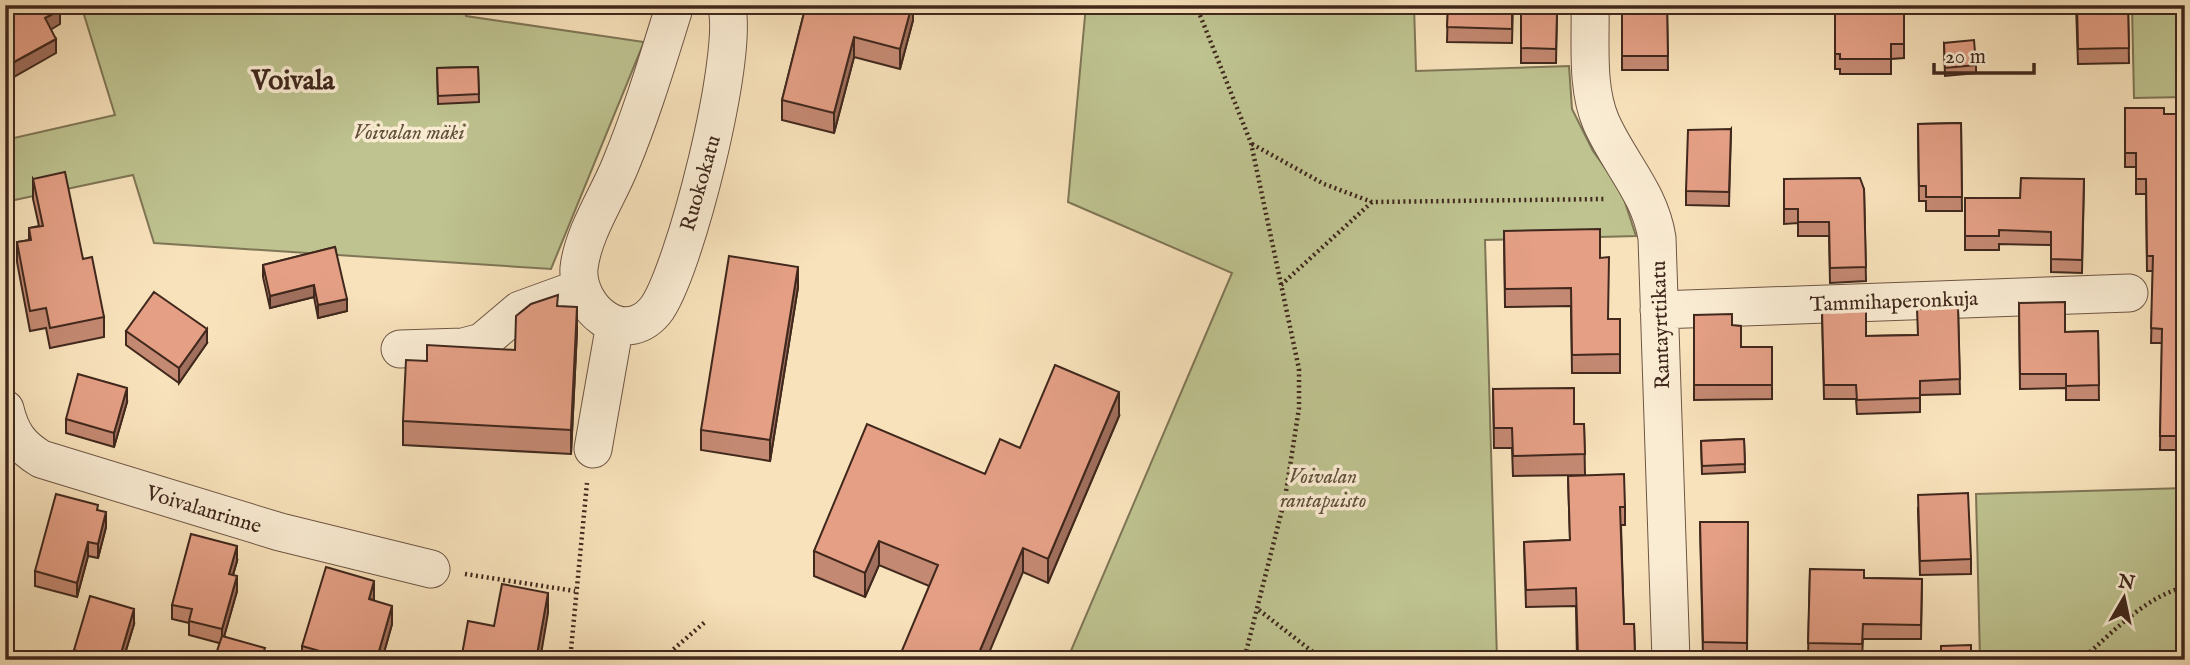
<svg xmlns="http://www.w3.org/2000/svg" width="2190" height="665" viewBox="0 0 2190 665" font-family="'IM FELL English',serif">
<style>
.green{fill:#bec390;stroke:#7f7656;stroke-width:2}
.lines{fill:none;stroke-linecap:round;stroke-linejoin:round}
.minor-casing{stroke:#6e5644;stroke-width:39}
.path{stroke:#40281d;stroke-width:4.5;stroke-dasharray:2 3.5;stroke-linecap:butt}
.minor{stroke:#faecd3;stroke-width:37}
.wall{fill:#c48972;stroke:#40281d;stroke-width:2}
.shaded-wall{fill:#a06f5d;stroke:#40281d;stroke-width:2}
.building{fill:#e49f85;stroke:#40281d;stroke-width:2}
.labels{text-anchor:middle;stroke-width:7;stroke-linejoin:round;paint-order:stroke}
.park-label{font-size:21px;font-style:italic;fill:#604f3a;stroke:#faecd3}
.street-label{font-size:21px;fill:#40281d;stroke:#faecd3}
.district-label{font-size:28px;font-weight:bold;fill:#40281d;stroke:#faecd3}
</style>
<rect width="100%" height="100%" fill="#f8e2bb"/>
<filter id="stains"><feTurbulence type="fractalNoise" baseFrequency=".00286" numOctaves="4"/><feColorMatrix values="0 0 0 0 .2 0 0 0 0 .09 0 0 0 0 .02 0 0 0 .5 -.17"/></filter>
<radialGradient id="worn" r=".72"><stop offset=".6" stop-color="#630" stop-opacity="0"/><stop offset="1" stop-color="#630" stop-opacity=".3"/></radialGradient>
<path class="green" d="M81,5h382l3,11 178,26 -93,227 -397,-26 -21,-68 -128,27v-62l110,-25z
M1086,5h328l2,66 153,-5 3,43 21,42 28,39 15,46 -151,4 12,420h-430l165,-387 -164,-71z
M2132,5h53v92l-51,1z
M2185,488v172h-205l-4,-166z"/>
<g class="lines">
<defs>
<path id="minor" d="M675,5c-17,54 -33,108 -55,161 -13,32 -37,67 -41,102 -3,39 44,81 76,43 29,-36 86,-262 71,-306
M1590,5c1,38 -4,82 11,117 18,41 49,71 56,116l14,422
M1659,310l470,-17
M400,349l63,-2 19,-5 38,-32 55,-20
M5,409c6,25 15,37 36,50l239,73 151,37
M593,449l22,-125"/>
</defs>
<use href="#minor" class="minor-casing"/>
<path class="path" d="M1196,5l55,138 48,226v39l-14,90 -41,162
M1252,144l72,40 48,18 232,-3
M1281,285l91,-83
M465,574l110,17
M1259,610l64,50
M2090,652c28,-25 58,-56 95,-65
M570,660l17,-177
M661,660l44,-38"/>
<use href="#minor" class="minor"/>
</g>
<path class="wall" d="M806,5h107v15l-13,49 -46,-12 -20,76 -52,-13v-20z
M1448,5h65l-1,38 -65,-1z
M1622,5h45l1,65h-46z
M1715,5h66v7l-66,-1z
M2076,5h52l1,58 -51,1z
M1904,6v52l-13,1v15h-51v-5h-5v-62z
M1521,12l36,1 -1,50h-35z
M1944,43l32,22v8l-31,3z
M478,67l1,35 -41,2 -1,-36z
M2125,108l39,6h21v336h-25l2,-107h-11l2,-72h-6l-1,-77h-10v-27h-11z
M1961,123l1,88h-36v-10h-7l-1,-77z
M1731,129l-2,77 -43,-1v-14z
M33,179l50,80 21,58v20l-54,11 -4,-20 -16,3 -13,-69v-20l12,-2v-12l10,-2 -6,-27z
M1784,179l80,10 2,92 -36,2 -1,-47h-31v-13l-14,1z
M2084,179l-2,94 -31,-1v-27l-52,-1v6h-34v-52h55z
M1504,231l96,27 8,61h12v54h-48l-1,-67 -66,1z
M335,247l12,64 -29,7 -4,-21 -44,11 -7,-31v-12z
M798,287l-28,174 -69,-11v-20z
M2019,303l46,29 33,-1 1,69h-33v-12l-46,1z
M558,306l19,25 -6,123 -168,-9v-24l24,-60 88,-11z
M1958,307l2,87 -40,1v17l-63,2 -1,-15h-32l-2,-88 44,25 51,-1z
M1694,315l38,10 9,22h31v52l-78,1z
M126,331l81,12 -28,40 -53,-38z
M1493,389l81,35h10l1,51 -72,1 -1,-28h-18z
M127,402l-13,45 -48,-14v-14z
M1119,416l-71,167 -25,-11 -94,14 -50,-21 -14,32 -51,-21v-25l171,-77 35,-26z
M1744,439l1,33 -43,2 -1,-33z
M1568,476l57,31v18h-4l3,99h10l1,36h-58l-1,-54 -50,1 -2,-65 46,-2z
M1918,509l53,50v15l-51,1z
M98,511l8,16 -8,31 -10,-2 -11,41 -42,-11v-15z
M1700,522h48l-1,135h-44z
M237,561l-4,14 4,16 -13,45 41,24 -46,-17 -30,-8v-12l-17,-4v-14z
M1810,569l54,9 58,1 -1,60h-58l-1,19h-54z
M374,600l18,24 -10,35 3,1h-83v-14z
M134,624l-11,36h-49v-10z"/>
<path class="shaded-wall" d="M912,5h1v15l-13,49v-20z
M60,10v14l-15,9v-15z
M854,37v20l-20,76v-20z
M56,39v14l-51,29v-15z
M798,267v20l-28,174v-21z
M314,285v12l-44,11v-12z
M347,299v12l-29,7v-13z
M577,307v24l-6,123v-24z
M207,329v14l-28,40v-15z
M127,388v14l-13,45v-14z
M1119,392v24l-71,167v-24z
M106,512v15l-8,31v-14z
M879,541v24l-14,32v-24z
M88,542v14l-11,41v-14z
M237,546v15l-8,27v-14z
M1023,548v24l-37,88h-10z
M237,576v15l-15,53v-15z
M374,581v19l-5,-1z
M548,593v20l-8,47h-4z
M392,606v18l-10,36 -5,-2z
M134,609v15l-11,36h-4z"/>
<path class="building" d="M5,5h53l2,5 -15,8 11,21 -51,28z
M806,5h106l-12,44 -46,-12 -20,76 -52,-13z
M1448,5h64v24l-65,-2z
M1622,5h45l1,51h-46z
M2077,5h51l1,43 -51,1z
M1904,6v38h-13v15h-51v-5h-5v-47z
M1521,12l36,1 -1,36 -35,-1z
M1974,40l2,25 -31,3 -1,-25z
M478,67l1,27 -41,2 -1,-28z
M2125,108h39v6h21v322h-25l2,-107 -11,-1 2,-72h-6l-1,-77h-10v-26h-11z
M1961,123l1,74h-36v-11h-7l-1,-62z
M1731,129l-2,63 -43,-1 2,-61z
M65,172l18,87 9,-2 12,60 -54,11 -4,-20 -16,3 -13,-69 14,-2 -2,-12 14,-2 -10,-47z
M1860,178l4,11 2,78 -36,1 -1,-46h-31v-13h-14v-30z
M2021,178l63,1 -2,81 -31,-1v-27l-52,-2v6h-34v-38h55z
M1600,229v29l9,-1 -1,62h12v35l-48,1 -1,-67 -66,1 -1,-58z
M335,247l12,52 -29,6 -4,-20 -44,11 -7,-31z
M729,256l69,11 -28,173 -69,-10z
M154,292l53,37 -28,39 -53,-37z
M558,295l-1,11 20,1 -6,123 -168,-9 3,-61 21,1v-16l88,5 1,-34 15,-12z
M2065,302v30l33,-1 1,54 -33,1v-12h-46l-1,-71z
M1958,307l2,72 -40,2v17l-63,2 -1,-15h-32l-2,-74 44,-2v27l52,-1 -1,-26z
M1732,314v11l9,1v21h31v38h-78v-70z
M1055,365l64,27 -71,167 -25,-11 -47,112h-78l40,-95 -59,-24 -14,32 -51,-22 53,-127 118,50 15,-35 20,9z
M78,374l49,14 -13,45 -48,-14z
M1574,388v36h10l1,30 -72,2 -1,-28h-18l-1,-39z
M1744,439l1,25 -43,2 -1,-25z
M1624,474l1,33h-5l4,117h10l1,31 -57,1 -2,-68 -50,2 -2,-48 46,-2 -2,-64z
M1968,493l3,66 -51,2 -2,-66z
M56,494l42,11 -1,5 9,2 -8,32 -10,-2 -11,41 -42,-12z
M1700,522h48l-1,121 -44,-1z
M191,534l46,12 -8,28 8,2 -15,53 -33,-8 3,-12 -20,-4z
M326,567l48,14 -5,18 23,7 -15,52 8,2h-34l-49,-14z
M1810,569l54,1v8l58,1 -1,46 -58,-1 -1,20 -54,-1z
M502,584l46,9 -12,67h-75l7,-39 26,5z
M90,596l44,13 -15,51h-13l-32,-10z
M222,636l43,12 -4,12h-47z
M1971,645v15h-30v-14z"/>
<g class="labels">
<g class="park-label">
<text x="409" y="139">Voivalan mäki</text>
<text x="1323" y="483">Voivalan<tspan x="1323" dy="24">rantapuisto</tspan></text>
</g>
<g class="street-label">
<text transform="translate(700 183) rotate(-74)" y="7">Ruokokatu</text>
<text transform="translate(1894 301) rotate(-2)" y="7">Tammihaperonkuja</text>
<text transform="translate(1660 325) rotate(-92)" y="7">Rantayrttikatu</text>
<text transform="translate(204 509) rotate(17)" y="7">Voivalanrinne</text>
</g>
<g class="district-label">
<text x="293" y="89">Voivala</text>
</g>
</g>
<rect width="2190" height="665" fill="none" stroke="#f8e2bb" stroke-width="28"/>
<rect x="7" y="7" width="2176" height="651" fill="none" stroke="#40281d" stroke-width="3.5"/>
<rect x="14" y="14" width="2162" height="637" fill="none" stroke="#40281d" stroke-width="2"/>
<g transform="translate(2124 598) rotate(9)" stroke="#faecd3" stroke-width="5" paint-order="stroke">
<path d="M0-5L12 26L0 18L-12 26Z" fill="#40281d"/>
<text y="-10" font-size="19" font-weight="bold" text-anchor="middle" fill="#40281d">N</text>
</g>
<path d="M1934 63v10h100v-10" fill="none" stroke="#40281d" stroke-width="3.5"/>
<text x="1945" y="63" font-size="21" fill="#40281d" stroke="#faecd3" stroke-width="5" paint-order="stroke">20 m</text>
<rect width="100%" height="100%" filter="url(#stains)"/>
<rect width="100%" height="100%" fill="url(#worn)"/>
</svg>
